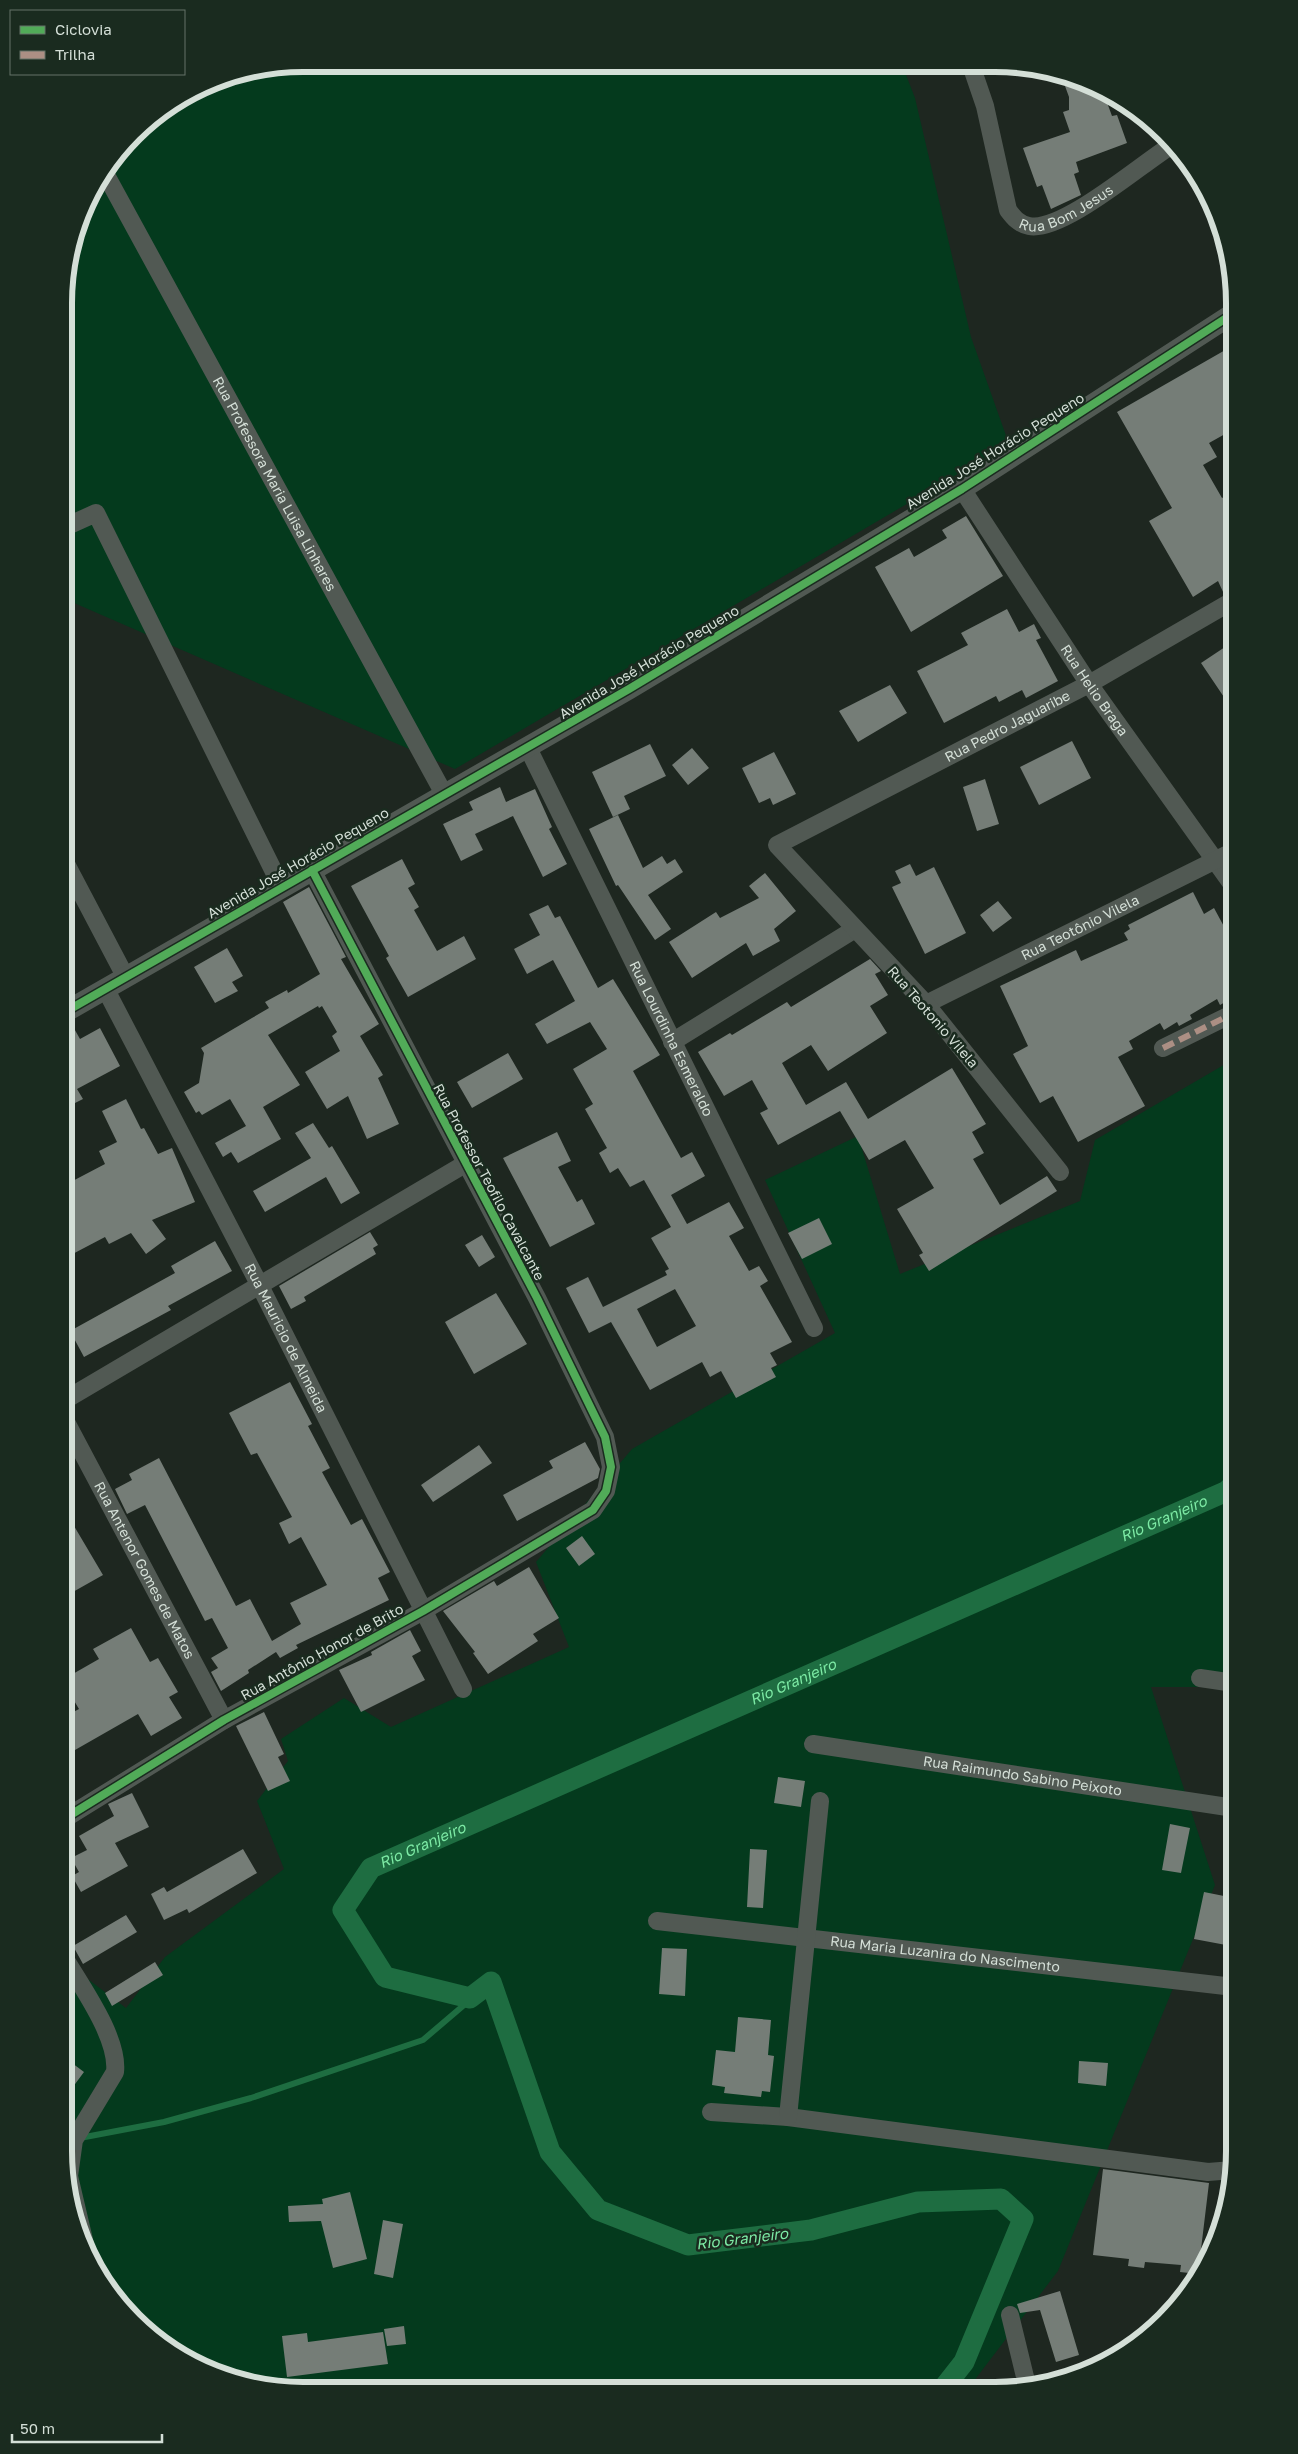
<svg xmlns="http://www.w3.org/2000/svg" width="1298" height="2454" viewBox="0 0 1298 2454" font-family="'Golos Text',sans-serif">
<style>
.green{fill:#043a1d}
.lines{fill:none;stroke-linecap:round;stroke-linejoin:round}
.stream{stroke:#1e6d41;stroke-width:6}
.canal{stroke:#1e6d41;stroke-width:21}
.building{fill:#757d77;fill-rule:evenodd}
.minor{stroke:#515953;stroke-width:18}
.tertiary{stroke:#515953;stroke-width:21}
.quiet{stroke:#ac8f84;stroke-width:6;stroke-dasharray:12 6;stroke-linecap:butt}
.cycleway-casing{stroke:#1a2b1f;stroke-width:11}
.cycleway{stroke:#51ab58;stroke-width:8}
.labels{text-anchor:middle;stroke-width:5;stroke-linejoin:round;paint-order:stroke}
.street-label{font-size:14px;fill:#d4dfd7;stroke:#1a2b1f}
.water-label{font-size:15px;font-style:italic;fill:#7deaa5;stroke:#1a2b1f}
.rim{fill:none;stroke:#d4dfd7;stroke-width:6}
</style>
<rect width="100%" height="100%" fill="#1e2720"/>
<path class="green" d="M303,64l600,3 12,31 56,239 38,107 -554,325 -390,-170 1,-327 23,-75 56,-74 67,-41z
M1234,1059v628h-83l64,198 -157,386 -91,119 -695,-2 -75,-22 -51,-35 -42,-47 -28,-56 -12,-77v-190l62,47 39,-51 119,-88 -27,-68 31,-40 -7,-22 63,-41 47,29 178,-80 -33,-85 96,-113 203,-116 -70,-153 93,-44 42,138 180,-73 15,-61z"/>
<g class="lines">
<path class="stream" d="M64,2141l100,-19 87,-24 172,-58 68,-58"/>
<path class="canal" id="s1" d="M942,2390l22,-28 59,-143 -22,-20 -83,3 -107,28 -123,15 -90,-35 -48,-58 -59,-170 -21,16 -85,-21 -42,-67 28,-42 856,-377 7,-7"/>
</g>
<path class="building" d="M1061,75l41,14 10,27 5,-1 10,28 -51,19 3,10 -5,2 7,21 -30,14 -9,-24 -5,2 -14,-39 47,-16 -7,-20 6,-2v-13z
M1234,345v84l-25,14 8,14 -14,8 19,33 12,-7v98l-10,5 -6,-13 -25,16 -44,-76 23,-13 -55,-96z
M966,516l37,60 -92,56 -36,-65 34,-19 5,9 33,-19 -5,-8z
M1007,609l12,23 15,-8 7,14 -5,2 22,41 -32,17 -4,-8 -23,12 -3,-6 -52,27 -27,-52 51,-26 -7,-12z
M1234,641v71l-33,-49z
M890,685l17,28 -49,29 -19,-31z
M1072,741l19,37 -52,27 -19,-38z
M650,744l16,32 -42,20 6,13 -17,8 -21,-45z
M692,748l17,20 -21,17 -16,-20z
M774,752l22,42 -23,11 -3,-7 -11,5 -17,-35z
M985,779l14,45 -22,7 -14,-44z
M500,787l6,15 29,-13 17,38 -3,2 18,35 -24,13 -30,-61 -38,18 8,16 -22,11 -18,-37 30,-14 -4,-8z
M618,815l25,53 19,-12 5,8 8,-5 8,13 -35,23 23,34 -16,11 -37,-55 -2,1 -27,-57z
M402,859l13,25 -7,4 11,19 -5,3 23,41 27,-15 12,23 -68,38 -22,-39 3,-2 -38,-70z
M910,864l6,12 18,-9 32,66 -41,21 -33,-67 9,-4 -6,-12z
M765,873l31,38 -22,18 6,12 -27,15 -7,-13 -54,35 -23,-36 47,-30 4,6 39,-20 -10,-12z
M309,887l37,70 -5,2 38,65 -19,12 23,39 -5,3 21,46 -32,15 -19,-43 -21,13 -22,-37 35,-21 -8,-15 5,-4 -15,-26 -3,2 -1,-2 -50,29 32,50 -37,22 18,32 -43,24 -7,-11 -8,5 -8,-14 31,-17 -16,-27 -28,16 -3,-4 -3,2 -12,-21 15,-9 5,-30 -3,-5 68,-40 -4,-6 22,-12 1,3 32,-19 -37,-72z
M1193,892l11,22 10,-6 20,37v52l-14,8 -3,-6 -27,16 2,4 -13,7 -2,-4 -13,8 -4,-7 -31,18 4,8 -15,8 27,49 -67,36 -25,-46 -13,7 -27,-49 15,-8 -28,-60 76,-36 5,11 47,-21 -4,-7 6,-4 -2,-4z
M998,901l14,17 -19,14 -13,-17z
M548,905l7,13 5,-2 38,72 15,-9 47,76 -27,16 48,87 11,-6 13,24 -34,19 16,29 42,-22 15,26 -15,8 20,35 10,-5 9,15 -8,5 32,56 -22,11 7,12 -6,3 5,9 -40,21 -15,-27 -11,6 -8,-15 -52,28 -39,-68 -22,11 -23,-45 22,-11 15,30 64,-32 -2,-4 4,-2 -18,-31 20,-11 -27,-47 -14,7 -12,-19 -8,5 -11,-20 8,-5 -22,-39 8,-5 -20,-35 34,-20 -17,-27 -43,22 -12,-20 40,-23 -22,-41 -26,14 -13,-25 26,-14 -11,-21zM675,1289l21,37 -39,21 -20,-38z
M227,948l16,28 -11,6 6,9 -23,12 -21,-36z
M870,959l11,12 -6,3 13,21 -18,11 17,27 -59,38 -17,-26 -29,18 24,42 40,-23 22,37 84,-51 34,56 -14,8 12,21 -11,6 27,46 47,-29 10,15 -128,80 -10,-16 4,-2 -26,-44 37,-21 -29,-48 -36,20 -29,-49 -62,34 -18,-32 8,-4 -16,-29 -28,16 -26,-44 32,-19 2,2 55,-33 4,5z
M71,1023l9,16 20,-11 20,38 -43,23 6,10 -18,9v-84z
M508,1053l15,26 -51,29 -15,-26z
M126,1099l15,30 3,-1 14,26 14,-6 23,54 -43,18 14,19 -20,15 -15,-21 -22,11 -4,-7 -40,21v-73l40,-21 -6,-13 18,-9 -15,-31z
M313,1123l16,25 3,-2 28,47 -19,11 -15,-27 -61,35 -12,-21 58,-33 -16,-25z
M557,1132l14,29 -13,6 19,35 5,-3 13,25 -45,23 -47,-89z
M819,1218l13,26 -30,15 -14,-26z
M370,1232l8,13 -5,3 3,6 -72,43 2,4 -15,8 -12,-23z
M482,1235l13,22 -16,10 -14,-22z
M215,1241l17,30 -64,35 3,4 -87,47 -14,-26 105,-58 -4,-7z
M496,1293l31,51 -53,30 -29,-52z
M290,1382l22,42 -4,2 22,42 -8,4 29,53 11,-6 28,53 -12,6 11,22 -93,45 2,3 -18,10 -4,-6 -28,18 1,3 -28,18 -10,-19 7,-4 -7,-10 17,-10 -16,-30 -7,3 -60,-116 -18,9 -12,-25 17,-9 -3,-6 30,-16 77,148 14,-7 22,42 29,-17 -11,-21 37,-18 -26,-48 -12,7 -10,-21 13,-6 -35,-64 -6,2 -22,-42z
M585,1442l15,27 -2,9 -81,43 -14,-26 50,-27 -4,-7z
M479,1445l13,18 -59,39 -12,-17z
M64,1509l39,66 -39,22z
M582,1536l13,18 -16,12 -13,-18z
M529,1567l30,51 -26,16 5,7 -50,33 -15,-21 2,-1 -32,-41 51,-30 3,5z
M131,1628l19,34 8,-4 20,34 -9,5 13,21 -31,18 -13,-22 -63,36 -11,-19v-14l15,-8 -15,-25v-5l35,-20 -6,-10z
M410,1630l11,21 -9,5 13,24 -64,32 -22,-42 33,-15 -1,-3z
M264,1712l20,42 -6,3 12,24 -22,10 -32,-65z
M778,1777l27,4 -4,26 -27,-4z
M132,1793l17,34 -34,16 13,23 -47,26 -9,-16 7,-4 -8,-14 16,-8 -8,-14 35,-20 -6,-12z
M1170,1824l20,4 -9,45 -19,-3z
M243,1849l14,24 -68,40 -2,-4 -23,11 -13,-26 13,-7 3,5z
M750,1849l17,1 -4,58 -16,-1z
M1204,1892l30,6 -8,47 -32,-6z
M126,1915l11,17 -54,32 -10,-18z
M662,1948l25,1 -2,47 -26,-2z
M155,1962l8,13 -51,31 -7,-13z
M738,2017l33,3 -3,35 6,1 -4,36 -8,-1 -1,6 -37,-4 1,-6 -13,-2 4,-35 19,2z
M64,2057l20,15 -20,27z
M1079,2061l29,2 -2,23 -28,-3z
M1103,2169l106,14 -11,91 -18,-2 1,-7 -36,-3 -1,6 -16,-2 1,-7 -36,-4z
M350,2192l17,67 -34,9 -12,-47 -32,1 -1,-16 35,-2 -1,-5z
M383,2220l20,4 -10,54 -19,-4z
M1060,2291l19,64 -23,7 -16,-52 -20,3 -3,-9z
M404,2326l2,18 -19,2 -3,-17z
M383,2332l5,32 -101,13 -5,-41 25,-3 1,9z"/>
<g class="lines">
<g class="minor">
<path id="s2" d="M972,68l13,38 23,104c6,8 11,14 21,16 33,7 112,-62 143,-81"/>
<path id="s3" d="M106,175l338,619"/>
<path id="s4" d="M962,489l127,195 145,203"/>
<path d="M65,527l31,-14 186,375"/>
<path id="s5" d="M528,748l286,580"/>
<path d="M65,862l60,114"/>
<path id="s6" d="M105,988l154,296 204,405"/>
<path id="s7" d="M926,1004l308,-153"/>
<path d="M672,1042l183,-113"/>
<path d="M1163,1048l71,-35"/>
<path id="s8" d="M1060,1172l-134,-168 -149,-159 312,-161 145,-84"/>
<path d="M65,1400l400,-236"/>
<path id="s9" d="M65,1420l159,300"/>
<path d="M1200,1678l34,5"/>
<path id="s10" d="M813,1744l421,64"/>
<path d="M64,1819l160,-99 199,-109 170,-101 13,-19 5,-24 -6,-30 -68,-139 -225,-428"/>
<path id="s11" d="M657,1921l577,66"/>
<path d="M64,1957c17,29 55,81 51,115l-41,68 -5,36 16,68"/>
<path d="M711,2112l77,5 420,55 25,-2"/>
<path d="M788,2117l32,-316"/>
<path d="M1010,2315l17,70"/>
</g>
<path class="tertiary" d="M65,1012l564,-323 333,-200 272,-176"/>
<path class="quiet" d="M1163,1048l71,-35"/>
<defs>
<path id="cycleway" d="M65,1012l564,-323 333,-200 272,-176
M64,1819l160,-99 199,-109 170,-101 13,-19 5,-24 -6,-30 -68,-139 -225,-428"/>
</defs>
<use href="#cycleway" class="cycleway-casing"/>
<use href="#cycleway" class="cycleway"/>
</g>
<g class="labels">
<g class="street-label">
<text dy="5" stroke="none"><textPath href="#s2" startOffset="215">Rua Bom Jesus</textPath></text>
<text transform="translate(995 451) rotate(-32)" y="5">Avenida José Horácio Pequeno</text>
<text dy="5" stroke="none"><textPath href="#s3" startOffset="352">Rua Professora Maria Luisa Linhares</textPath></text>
<text transform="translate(649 662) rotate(-31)" y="5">Avenida José Horácio Pequeno</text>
<text dy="5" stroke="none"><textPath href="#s4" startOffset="241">Rua Helio Braga</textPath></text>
<text dy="5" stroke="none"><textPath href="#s8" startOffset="692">Rua Pedro Jaguaribe</textPath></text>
<text transform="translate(298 863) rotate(-30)" y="5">Avenida José Horácio Pequeno</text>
<text dy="5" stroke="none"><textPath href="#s7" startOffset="172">Rua Teotônio Vilela</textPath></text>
<text transform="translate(933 1017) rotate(49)" y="5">Rua Teotonio Vilela</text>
<text dy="5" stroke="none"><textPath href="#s5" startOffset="324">Rua Lourdinha Esmeraldo</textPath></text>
<text transform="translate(489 1182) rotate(62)" y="5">Rua Professor Teofilo Cavalcante</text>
<text dy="5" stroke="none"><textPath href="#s6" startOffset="394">Rua Mauricio de Almeida</textPath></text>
<text dy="5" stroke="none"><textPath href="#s9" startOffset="170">Rua Antenor Gomes de Matos</textPath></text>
<text transform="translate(322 1652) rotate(-29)" y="5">Rua Antônio Honor de Brito</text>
<text dy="5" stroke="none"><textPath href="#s10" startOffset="212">Rua Raimundo Sabino Peixoto</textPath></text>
<text dy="5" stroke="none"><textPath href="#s11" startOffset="290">Rua Maria Luzanira do Nascimento</textPath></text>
</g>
<g class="water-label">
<text dy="5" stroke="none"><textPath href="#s1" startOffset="1999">Rio Granjeiro</textPath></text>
<text dy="5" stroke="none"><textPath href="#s1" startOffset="1594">Rio Granjeiro</textPath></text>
<text dy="5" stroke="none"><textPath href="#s1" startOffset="1189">Rio Granjeiro</textPath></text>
<text transform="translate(742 2239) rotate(-7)" y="5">Rio Granjeiro</text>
</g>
</g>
<path d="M0 0H1298V2454H0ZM303 72H995A231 231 0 0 1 1226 303V2151A231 231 0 0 1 995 2382H303A231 231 0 0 1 72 2151V303A231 231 0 0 1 303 72Z" fill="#1a2b1f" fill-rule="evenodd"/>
<path class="rim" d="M303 72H995A231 231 0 0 1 1226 303V2151A231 231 0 0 1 995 2382H303A231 231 0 0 1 72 2151V303A231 231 0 0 1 303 72Z"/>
<rect x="10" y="10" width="175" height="65" fill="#1a2b1f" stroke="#647369"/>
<rect x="20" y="26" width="25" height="8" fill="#51ab58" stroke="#647369"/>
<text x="55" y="35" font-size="15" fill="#d4dfd7">Ciclovia</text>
<rect x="20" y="51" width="25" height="8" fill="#ac8f84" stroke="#647369"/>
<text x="55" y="60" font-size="15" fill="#d4dfd7">Trilha</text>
<path d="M12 2434v8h150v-8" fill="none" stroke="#d4dfd7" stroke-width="2.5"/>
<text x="20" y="2434" font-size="15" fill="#d4dfd7" stroke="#1a2b1f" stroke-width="4" paint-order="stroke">50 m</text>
</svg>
